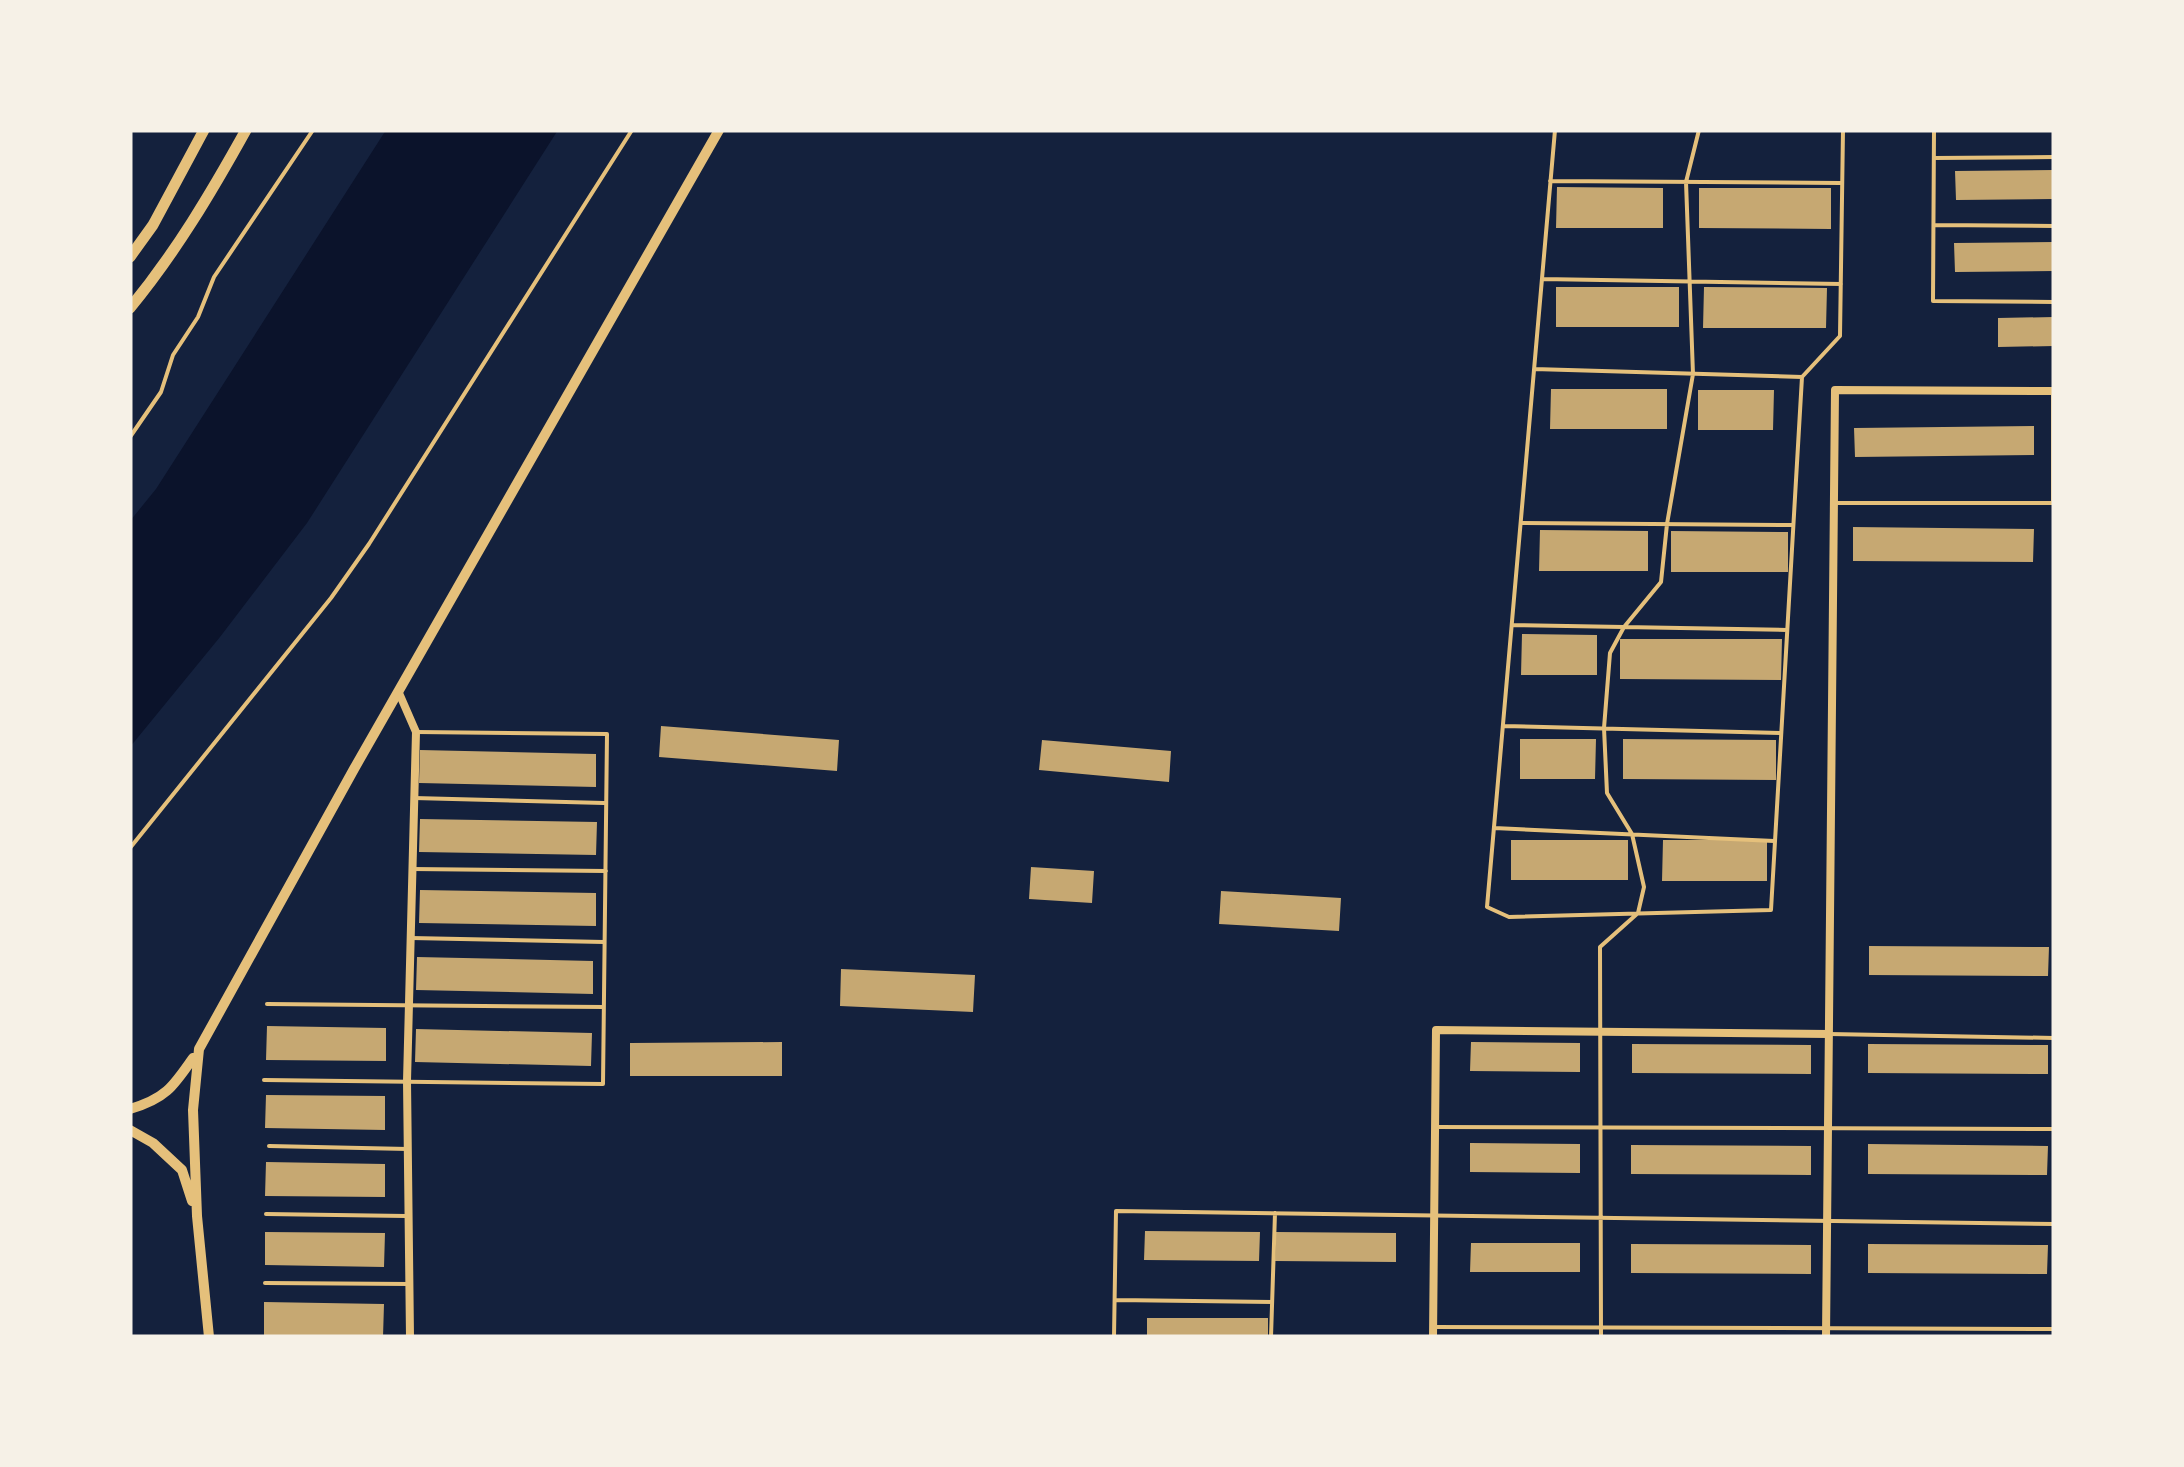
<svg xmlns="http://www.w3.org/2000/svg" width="2184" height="1467" viewBox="0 0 2184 1467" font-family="Figtree,sans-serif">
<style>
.water{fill:#0b132b}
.building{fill:#c6a872}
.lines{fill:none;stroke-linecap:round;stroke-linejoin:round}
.path{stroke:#e5c07b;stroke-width:4}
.service{stroke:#e5c07b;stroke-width:4}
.minor{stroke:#e5c07b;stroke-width:8}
.tertiary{stroke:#e5c07b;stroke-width:10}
.secondary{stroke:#e5c07b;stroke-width:11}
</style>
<rect width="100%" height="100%" fill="#14213d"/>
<path class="water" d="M386,130h172l-251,393 -87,114 -90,110v-226l26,-32z"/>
<path class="building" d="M2054,170v29l-98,1 -1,-29z
M1557,187l106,1v40h-107z
M1699,188h132v41l-132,-1z
M2054,242v29l-99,1 -1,-29z
M1556,287h123v40h-123z
M1704,287l123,1 -1,40h-123z
M2054,317v29l-56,1v-29z
M1551,389h116v40h-117z
M1698,390h76l-1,40h-75z
M2034,426v29l-179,2 -1,-29z
M1853,527l181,2 -1,33 -180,-1z
M1540,530l108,1v40h-109z
M1671,531l117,1v40h-117z
M1522,634l75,1v40h-76z
M1620,639h162l-1,41 -161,-1z
M661,726l178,14 -2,31 -178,-14z
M1520,739h76l-1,40h-75z
M1623,739l153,1v40l-153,-1z
M1042,740l129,11 -2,31 -130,-12z
M420,750l176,4v33l-177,-4z
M420,819l177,3 -1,33 -177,-3z
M1511,840h117v40h-117z
M1663,840h104v41h-105z
M1031,867l63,4 -2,32 -63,-4z
M420,890l176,3v33l-177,-3z
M1221,891l120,7 -2,33 -120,-7z
M1869,946l180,1 -1,29 -179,-1z
M417,957l176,4v33l-177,-4z
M841,969l134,6 -2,37 -133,-6z
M267,1026l119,2v33l-120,-1z
M416,1029l176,4 -1,33 -176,-4z
M782,1042v34h-152v-33z
M1471,1042l109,1v29l-110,-1z
M1632,1044l179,1v29l-179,-1z
M1868,1044l180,1v29l-180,-1z
M266,1095l119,1v34l-120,-2z
M1470,1143l110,1v29l-110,-1z
M1868,1144l180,2 -1,29 -179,-1z
M1631,1145l180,1v29l-180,-1z
M266,1162l119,2v33l-120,-1z
M1145,1231l115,1 -1,29 -115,-1z
M265,1232l120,1 -1,34 -119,-2z
M1276,1232l120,1v29l-121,-1z
M1471,1243h109v29h-110z
M1631,1244l180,1v29l-180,-1z
M1868,1244l180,1 -1,29 -179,-1z
M264,1302l120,2 -1,33 -119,-1z
M1147,1318h121v19h-121z"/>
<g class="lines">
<path class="path" d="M130,437l31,-45 12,-37 25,-38 16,-40 99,-147
M130,848l201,-250 38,-54 263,-414"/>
<path class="service" d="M1555,130l-68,777 22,10 262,-7 31,-533 38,-41 3,-206
M1934,130l-1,171 121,1
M1934,158l120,-1
M1550,181l290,2
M1934,225l120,1
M1542,279l299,5
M1534,369l268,8
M1834,503h219v-111
M1521,523l272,2
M1512,625l275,5
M1503,726l278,7
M414,798l190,5
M1494,828l280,13
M412,869l194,2
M411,938l193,4
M267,1004l336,3
M1829,1034l225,4
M264,1080l339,4 4,-350 -191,-2
M1435,1127l619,2
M269,1146l139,3
M266,1214l140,2
M265,1283l144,1
M1116,1300l156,2
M1433,1327l621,2
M1114,1337l2,-126 938,13
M1271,1337l4,-124
M1601,1337l-1,-390 38,-34 6,-26 -12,-53 -25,-41 -3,-65 6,-75 14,-26 37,-45 6,-58 26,-150 -7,-192 13,-52"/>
<path class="minor" d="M399,693l17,39 -9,349 3,256
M1433,1337l3,-307 393,4
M1826,1337l9,-947 219,1"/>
<path class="tertiary" d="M130,1109c35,-10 43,-22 63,-51
M130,1130l23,13 29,27 10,31
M209,1337l-12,-121 -4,-106 6,-61 155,-280 365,-639"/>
<path class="secondary" d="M130,257l23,-32 51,-95
M130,308c46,-56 81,-115 116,-178"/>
</g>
<rect width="2184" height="1467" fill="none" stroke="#f6f1e7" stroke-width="265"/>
</svg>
